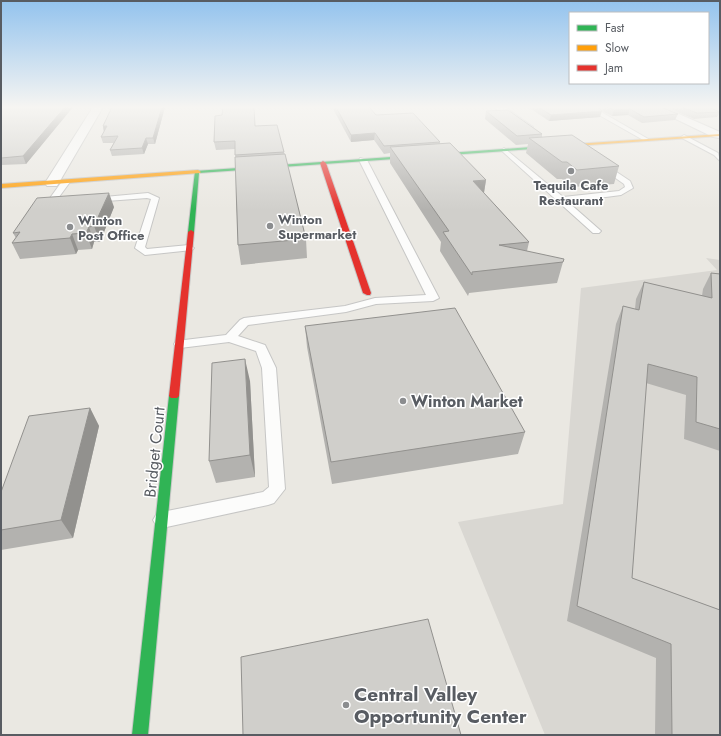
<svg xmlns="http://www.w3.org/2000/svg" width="721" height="736" viewBox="0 0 721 736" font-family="Jost,sans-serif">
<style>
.industrial{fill:#d9d7d2}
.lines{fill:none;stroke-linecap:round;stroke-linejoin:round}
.lane-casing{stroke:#c6c6c5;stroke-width:2}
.street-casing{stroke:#c6c6c5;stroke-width:2}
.fast-casing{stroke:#c7c7c6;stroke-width:2}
.slow-casing{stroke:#c7c7c6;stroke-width:2}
.jam-casing{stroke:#c7c7c6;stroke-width:2}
.lane{fill:#fcfcfb;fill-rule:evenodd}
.street{fill:#fcfcfb;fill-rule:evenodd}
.fast{fill:#30b455;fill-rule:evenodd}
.slow{fill:#ff9f0a;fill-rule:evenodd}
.jam{fill:#e5322d;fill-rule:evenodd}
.wall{fill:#b3b2af}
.shaded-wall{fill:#92918e}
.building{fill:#d0cfcb;stroke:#92918e}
.poi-dot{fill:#8b8d8f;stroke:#fff;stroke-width:1.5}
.labels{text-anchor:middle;stroke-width:3;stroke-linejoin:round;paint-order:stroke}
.far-poi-label{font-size:13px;font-weight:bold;fill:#585c62;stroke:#fff;text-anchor:start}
.poi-label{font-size:16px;font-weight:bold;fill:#585c62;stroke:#fff;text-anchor:start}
.street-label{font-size:16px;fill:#585c62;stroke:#fff}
.near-poi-label{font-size:19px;font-weight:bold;fill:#585c62;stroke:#fff;text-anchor:start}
</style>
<rect width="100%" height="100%" fill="#eae8e2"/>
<path class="industrial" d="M706,258l14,2v475h-175l-87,-213 105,-18 18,-216 136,-18z"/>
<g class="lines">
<defs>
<path id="lane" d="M592,107h6l5,6 47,27 -5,1 -46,-26z
M684,135l34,18 2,8 -6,-6 -32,-17 -1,-1z
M504,148l59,49 56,-6 6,-4 -1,-3 -24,-17v-4h3l27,18 3,7 -12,7 -53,7 33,29 -2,2h-6l-91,-82 -1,-1z
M360,158l7,2 72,138 -6,3 -57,3 -30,8 -98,13 -10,11 27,9 11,23 9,121 -11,14 -6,2 -106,23 -6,-3 -3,-5 3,-5 6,-3 101,-20 6,-5 -7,-119 -6,-17 -27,-9 -49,6 -4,-1 -2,-3 2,-3 50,-6 14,-15 4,-2 101,-12 30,-8 51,-3 -67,-135z
M63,180l7,2 -11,15 11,2 1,2 -4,2 -17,-5z
M148,193l11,5 -14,49 2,2 42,-4 5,3 -2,2 -47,5 -10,-7 16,-49 -4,-1 -54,4 -4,-2 4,-2z"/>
<path id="street" d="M93,107h10l-46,79h-10l-2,-3z
M494,107h11l28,20 -5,3 -4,-1z
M651,107h12l57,25v6l-7,-1z"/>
<path id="fast" d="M531,147h2v2l-334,24 -5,59 -3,2 -3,-2 7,-61z
M174,393l3,1 2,2 -31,339h-16l37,-339 2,-2z"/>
<path id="slow" d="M720,134v2l-189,13 -2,-1 2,-1z
M198,170l3,2 -1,1 -199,15v-4z"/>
<path id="jam" d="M323,161l3,2 45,130 -1,2h-3l-4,-2 -43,-130z
M191,230l3,2 -15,164 -2,2h-6l-2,-2 19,-164z"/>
</defs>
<use href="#lane" class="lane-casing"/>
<use href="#street" class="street-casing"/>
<use href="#fast" class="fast-casing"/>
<use href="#slow" class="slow-casing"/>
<use href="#jam" class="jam-casing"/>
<use href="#lane" class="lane"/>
<use href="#street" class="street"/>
<use href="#fast" class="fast"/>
<use href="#slow" class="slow"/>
<use href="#jam" class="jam"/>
</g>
<path class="wall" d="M1,107h72l-47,57 -25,1z
M165,107l-10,37h-7l-4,10 -32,2 -2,-6 4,-7h-11l-2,-6 3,-5 -1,-6z
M332,107h37l7,8 64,27v2l46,36 -2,13 45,49 -2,9 36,11 -6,21 -88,10 -1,3 -28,-45 1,-9 -51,-79v-10l-6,1 -10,-14 -23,2z
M528,107h70l2,10 -51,4z
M600,107h61l17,7 -3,6 -33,3 -14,-8 -16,1 -8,-4z
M666,107h42l12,5 -3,5 -23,2z
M486,111l56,23v3l77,29 -5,18 -42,3 -10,-8h-5l-31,-26 2,-9 -12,1 -31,-26z
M222,115l34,11 28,26 22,87 1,19 -66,7 -3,-20 -3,-96 -19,1 -2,-8z
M114,207l-14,35h-6l-2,7 -14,1 -2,4 -56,5 -8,-16 4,-5 -3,-5z
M711,273l9,1v177l-36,-12 2,-44 -40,-12 -14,195 88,32v125h-65l1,-77 -89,-37 49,-297 7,-18 12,3 1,-10 8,-17 58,14 1,-7z
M305,326l220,106 -7,22 -186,30 -25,-137z
M250,381l5,96 -39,6 -7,-22z
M90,408l9,18 -26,112 -72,12v-58z"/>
<path class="shaded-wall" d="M65,107h8l-47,57 -3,-8z
M162,107h3l-10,37 -2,-6z
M630,109l-2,6 -16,1 2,-6z
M602,111l-2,6 -51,4 2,-6z
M103,126h4l-3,6z
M375,133l-1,7 -23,2v-7z
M146,138l2,6 -4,10 -2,-6z
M486,180l-3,18 -10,-17z
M109,193l5,14 -14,35 -6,-16z
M89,227l5,15 -2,7 -6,-16z
M72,234l6,16 -2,4 -6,-16z
M245,359l5,22 5,96 -5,-22z
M90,408l9,18 -26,112 -12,-18z"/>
<path class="building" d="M1,107h64l-42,49 -22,2z
M112,107h50l-9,31h-7l-4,10 -32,2 8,-14 -17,1 6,-11h-4z
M223,107h31l1,19 22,-1 7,27 -49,3v-14l-21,1 1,-26 7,-1z
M336,107h33l7,8 37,-2 27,29 -56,4 -9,-13 -24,2z
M538,107h60l4,4 -51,4z
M607,107h54l17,7 -34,3 -14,-8 -16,1z
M682,107h26l12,5 -23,1z
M508,110l34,24 -25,2 -31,-25z
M572,135l47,31 -42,4 -10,-8h-5l-33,-24z
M450,143l36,37 -13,1 56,61 -30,3 65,14 -1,3 -91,10v3l-29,-43 6,-1 -59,-84z
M285,154l21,85 -68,6 -3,-88z
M109,193l-15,33 -5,1 -3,6 -14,1 -2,4 -58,5 8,-11 -7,1 24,-35z
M711,273l9,1v155l-24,-7 1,-45 -49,-13 -16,214 88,32v125h-48l-1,-91 -94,-38 46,-300 16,4 5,-28 68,16z
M455,308l70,124 -194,30 -26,-136z
M245,359l5,96 -41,6 3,-98z
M90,408l-29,112 -60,10v-38l28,-76z
M428,619l33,116h-218l-2,-78z"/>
<linearGradient id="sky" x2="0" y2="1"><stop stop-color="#93c3ee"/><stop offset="0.51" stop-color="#f6f5f2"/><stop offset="1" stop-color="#f6f5f2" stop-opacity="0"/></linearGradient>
<rect width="721" height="210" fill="url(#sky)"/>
<g class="poi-dot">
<circle cx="571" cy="171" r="4"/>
<circle cx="270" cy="226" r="4"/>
<circle cx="70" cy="227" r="4"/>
<circle cx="403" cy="401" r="4"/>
<circle cx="346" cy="705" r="4"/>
</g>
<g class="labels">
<g class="far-poi-label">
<text x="571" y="190" text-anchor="middle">Tequila Cafe<tspan x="571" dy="15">Restaurant</tspan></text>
<text x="278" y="224">Winton<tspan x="278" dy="15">Supermarket</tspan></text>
<text x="78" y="225">Winton<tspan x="78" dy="15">Post Office</tspan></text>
</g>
<g class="poi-label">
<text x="411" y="407">Winton Market</text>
</g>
<g class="street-label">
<text transform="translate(154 452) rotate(-84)" y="6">Bridget Court</text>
</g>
<g class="near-poi-label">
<text x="354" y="701">Central Valley<tspan x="354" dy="22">Opportunity Center</tspan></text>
</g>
</g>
<rect width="721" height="736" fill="none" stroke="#585c62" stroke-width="4"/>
<rect x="569" y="12" width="140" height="72" fill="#ffffff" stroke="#bcbec0"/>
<rect x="577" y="25" width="20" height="6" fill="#30b455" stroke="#bcbec0"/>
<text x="605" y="32" font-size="12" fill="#585c62">Fast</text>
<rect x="577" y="45" width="20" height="6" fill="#ff9f0a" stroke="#bcbec0"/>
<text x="605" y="52" font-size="12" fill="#585c62">Slow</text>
<rect x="577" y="65" width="20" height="6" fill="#e5322d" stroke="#bcbec0"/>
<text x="605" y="72" font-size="12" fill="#585c62">Jam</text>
</svg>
